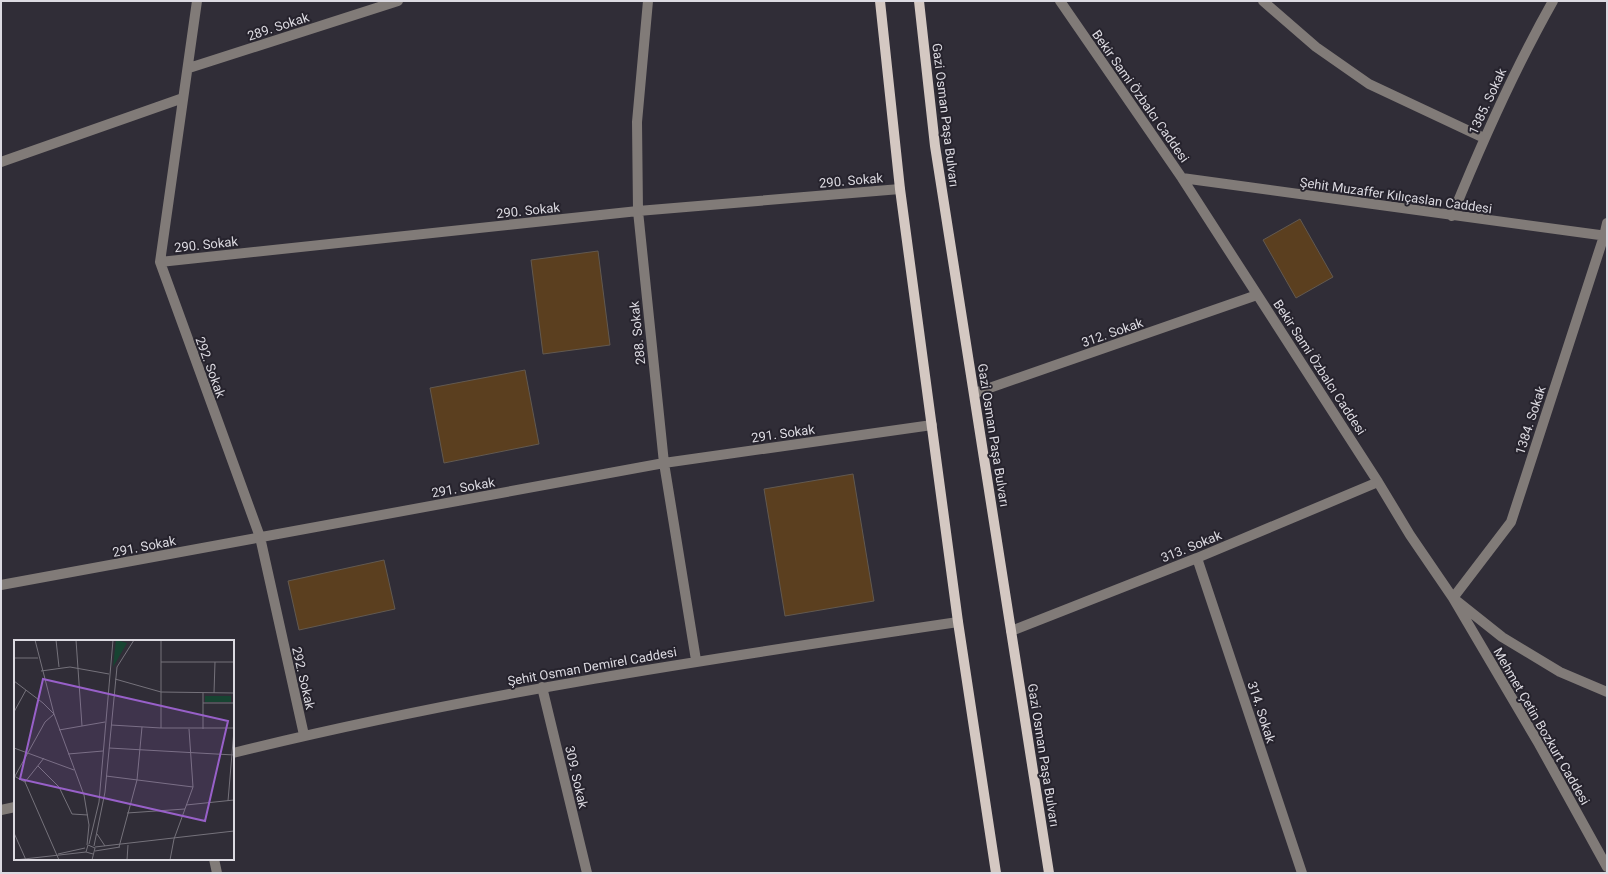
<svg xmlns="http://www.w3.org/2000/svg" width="1608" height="874" viewBox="0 0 1608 874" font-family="Roboto,sans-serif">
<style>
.building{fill:#5b3f1f;stroke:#625950}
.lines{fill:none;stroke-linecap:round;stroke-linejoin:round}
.minor{stroke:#817b78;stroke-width:10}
.major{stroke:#d4c8c2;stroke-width:10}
.labels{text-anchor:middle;stroke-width:4;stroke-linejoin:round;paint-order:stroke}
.street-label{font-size:13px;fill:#dcdae1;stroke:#26232d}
.inset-road{fill:none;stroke:#75727b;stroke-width:1}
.view{fill:#9860c9;fill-opacity:0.15;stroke:#9860c9;stroke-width:2}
.inset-edge{fill:none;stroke:#dcdae1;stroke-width:2}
</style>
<rect width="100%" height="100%" fill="#302d37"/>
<path class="building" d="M1300,219l33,58 -37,21 -33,-58z
M598,251l12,94 -67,9 -12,-94z
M525,370l14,74 -95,19 -14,-75z
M853,474l21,127 -89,15 -21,-127z
M384,560l11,49 -96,21 -11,-49z"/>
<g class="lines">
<path class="minor" d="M197,1l-37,261 100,275 44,198
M648,1l-11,121 1,89 26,252 32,197
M1060,1l122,177 196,304 32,53 43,63 49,39 58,35 47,20
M1263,1l53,46 53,37 115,54
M189,68l209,-67
M1,162l182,-64
M1182,178l425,58
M1452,216c30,-74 62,-146 101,-215
M1607,223l-3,13 -93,286 -58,76 86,146 68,123
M160,262l478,-51 262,-22
M975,393l282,-98
M1197,558l105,315
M1,585l663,-122 268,-38
M1011,631l186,-73 181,-76
M542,687l45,186
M233,753c239,-59 482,-95 725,-131
M1,810l14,-3
M214,859l3,14"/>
<path class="major" d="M880,1l20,188 58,433 38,251
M919,1l16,145 114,727"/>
</g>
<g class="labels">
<g class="street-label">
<text transform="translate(278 26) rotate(-18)" y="5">289. Sokak</text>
<text transform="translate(1141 96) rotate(55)" y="5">Bekir Sami Özbalcı Caddesi</text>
<text transform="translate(1487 101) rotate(-65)" y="5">1385. Sokak</text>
<text transform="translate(946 115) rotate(83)" y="5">Gazi Osman Paşa Bulvarı</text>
<text transform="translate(851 180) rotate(-5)" y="5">290. Sokak</text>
<text transform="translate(1396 195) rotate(8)" y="5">Şehit Muzaffer Kılıçaslan Caddesi</text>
<text transform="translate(528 210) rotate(-6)" y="5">290. Sokak</text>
<text transform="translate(206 244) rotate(-6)" y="5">290. Sokak</text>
<text transform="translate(1112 332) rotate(-19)" y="5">312. Sokak</text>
<text transform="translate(637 333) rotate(-96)" y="5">288. Sokak</text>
<text transform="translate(211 367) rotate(70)" y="5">292. Sokak</text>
<text transform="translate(1320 367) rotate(57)" y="5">Bekir Sami Özbalcı Caddesi</text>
<text transform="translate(1530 420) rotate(-72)" y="5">1384. Sokak</text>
<text transform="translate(783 433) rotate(-8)" y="5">291. Sokak</text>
<text transform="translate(994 435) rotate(81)" y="5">Gazi Osman Paşa Bulvarı</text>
<text transform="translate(463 487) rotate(-10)" y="5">291. Sokak</text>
<text transform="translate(144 546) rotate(-11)" y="5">291. Sokak</text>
<text transform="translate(1191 546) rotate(-22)" y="5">313. Sokak</text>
<text transform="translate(592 666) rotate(-10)" y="5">Şehit Osman Demirel Caddesi</text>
<text transform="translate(304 678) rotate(77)" y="5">292. Sokak</text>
<text transform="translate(1262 712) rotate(72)" y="5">314. Sokak</text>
<text transform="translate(1542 726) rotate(60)" y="5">Mehmet Çetin Bozkurt Caddesi</text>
<text transform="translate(1044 755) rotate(81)" y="5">Gazi Osman Paşa Bulvarı</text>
<text transform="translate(577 777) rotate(77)" y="5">309. Sokak</text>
</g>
</g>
<g transform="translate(14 640)">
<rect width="220" height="220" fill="#302d37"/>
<path d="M102,0l11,3 -14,24zM191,56h26v6h-26z" fill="#174432"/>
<path class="inset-road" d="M42,0l3,27M62,0l6,86M0,5v16M1,18h23M147,22h73M27,31l29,-4 39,7M101,39l46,13 73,1M0,41l29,22 11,11 30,81 5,30 -2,20M189,53v36M200,53l1,-31M189,63h31M0,72l12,-22M97,85l50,3h73M147,88v-88M45,90l46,-8M0,108l60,22M95,108l125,7M54,114l35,-3M24,126l21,21 13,27 16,1M0,136l11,6 34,78M1,136l30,-54 9,-8 -19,-74M92,136l87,11M11,142l19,-24M214,161l6,-71M172,165l48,-5M113,173l58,-4M0,193l12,27M83,194l8,12M75,204l10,-42 14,-162M80,206l11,-54 12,-125 17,-27M81,207l139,-16M105,207l18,-67 5,-53M81,211l25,-4M44,214l27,-6M1,220l71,-8M78,220l3,-12 -7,-3 -2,7 7,2M113,220l1,-15M156,220l4,-21 19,-52 -4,-58"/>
<path class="view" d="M29,39l185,42 -23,100 -185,-42z"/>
<rect width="220" height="220" class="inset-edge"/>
</g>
<rect width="1608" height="874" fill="none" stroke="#dcdae1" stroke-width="4"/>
</svg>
